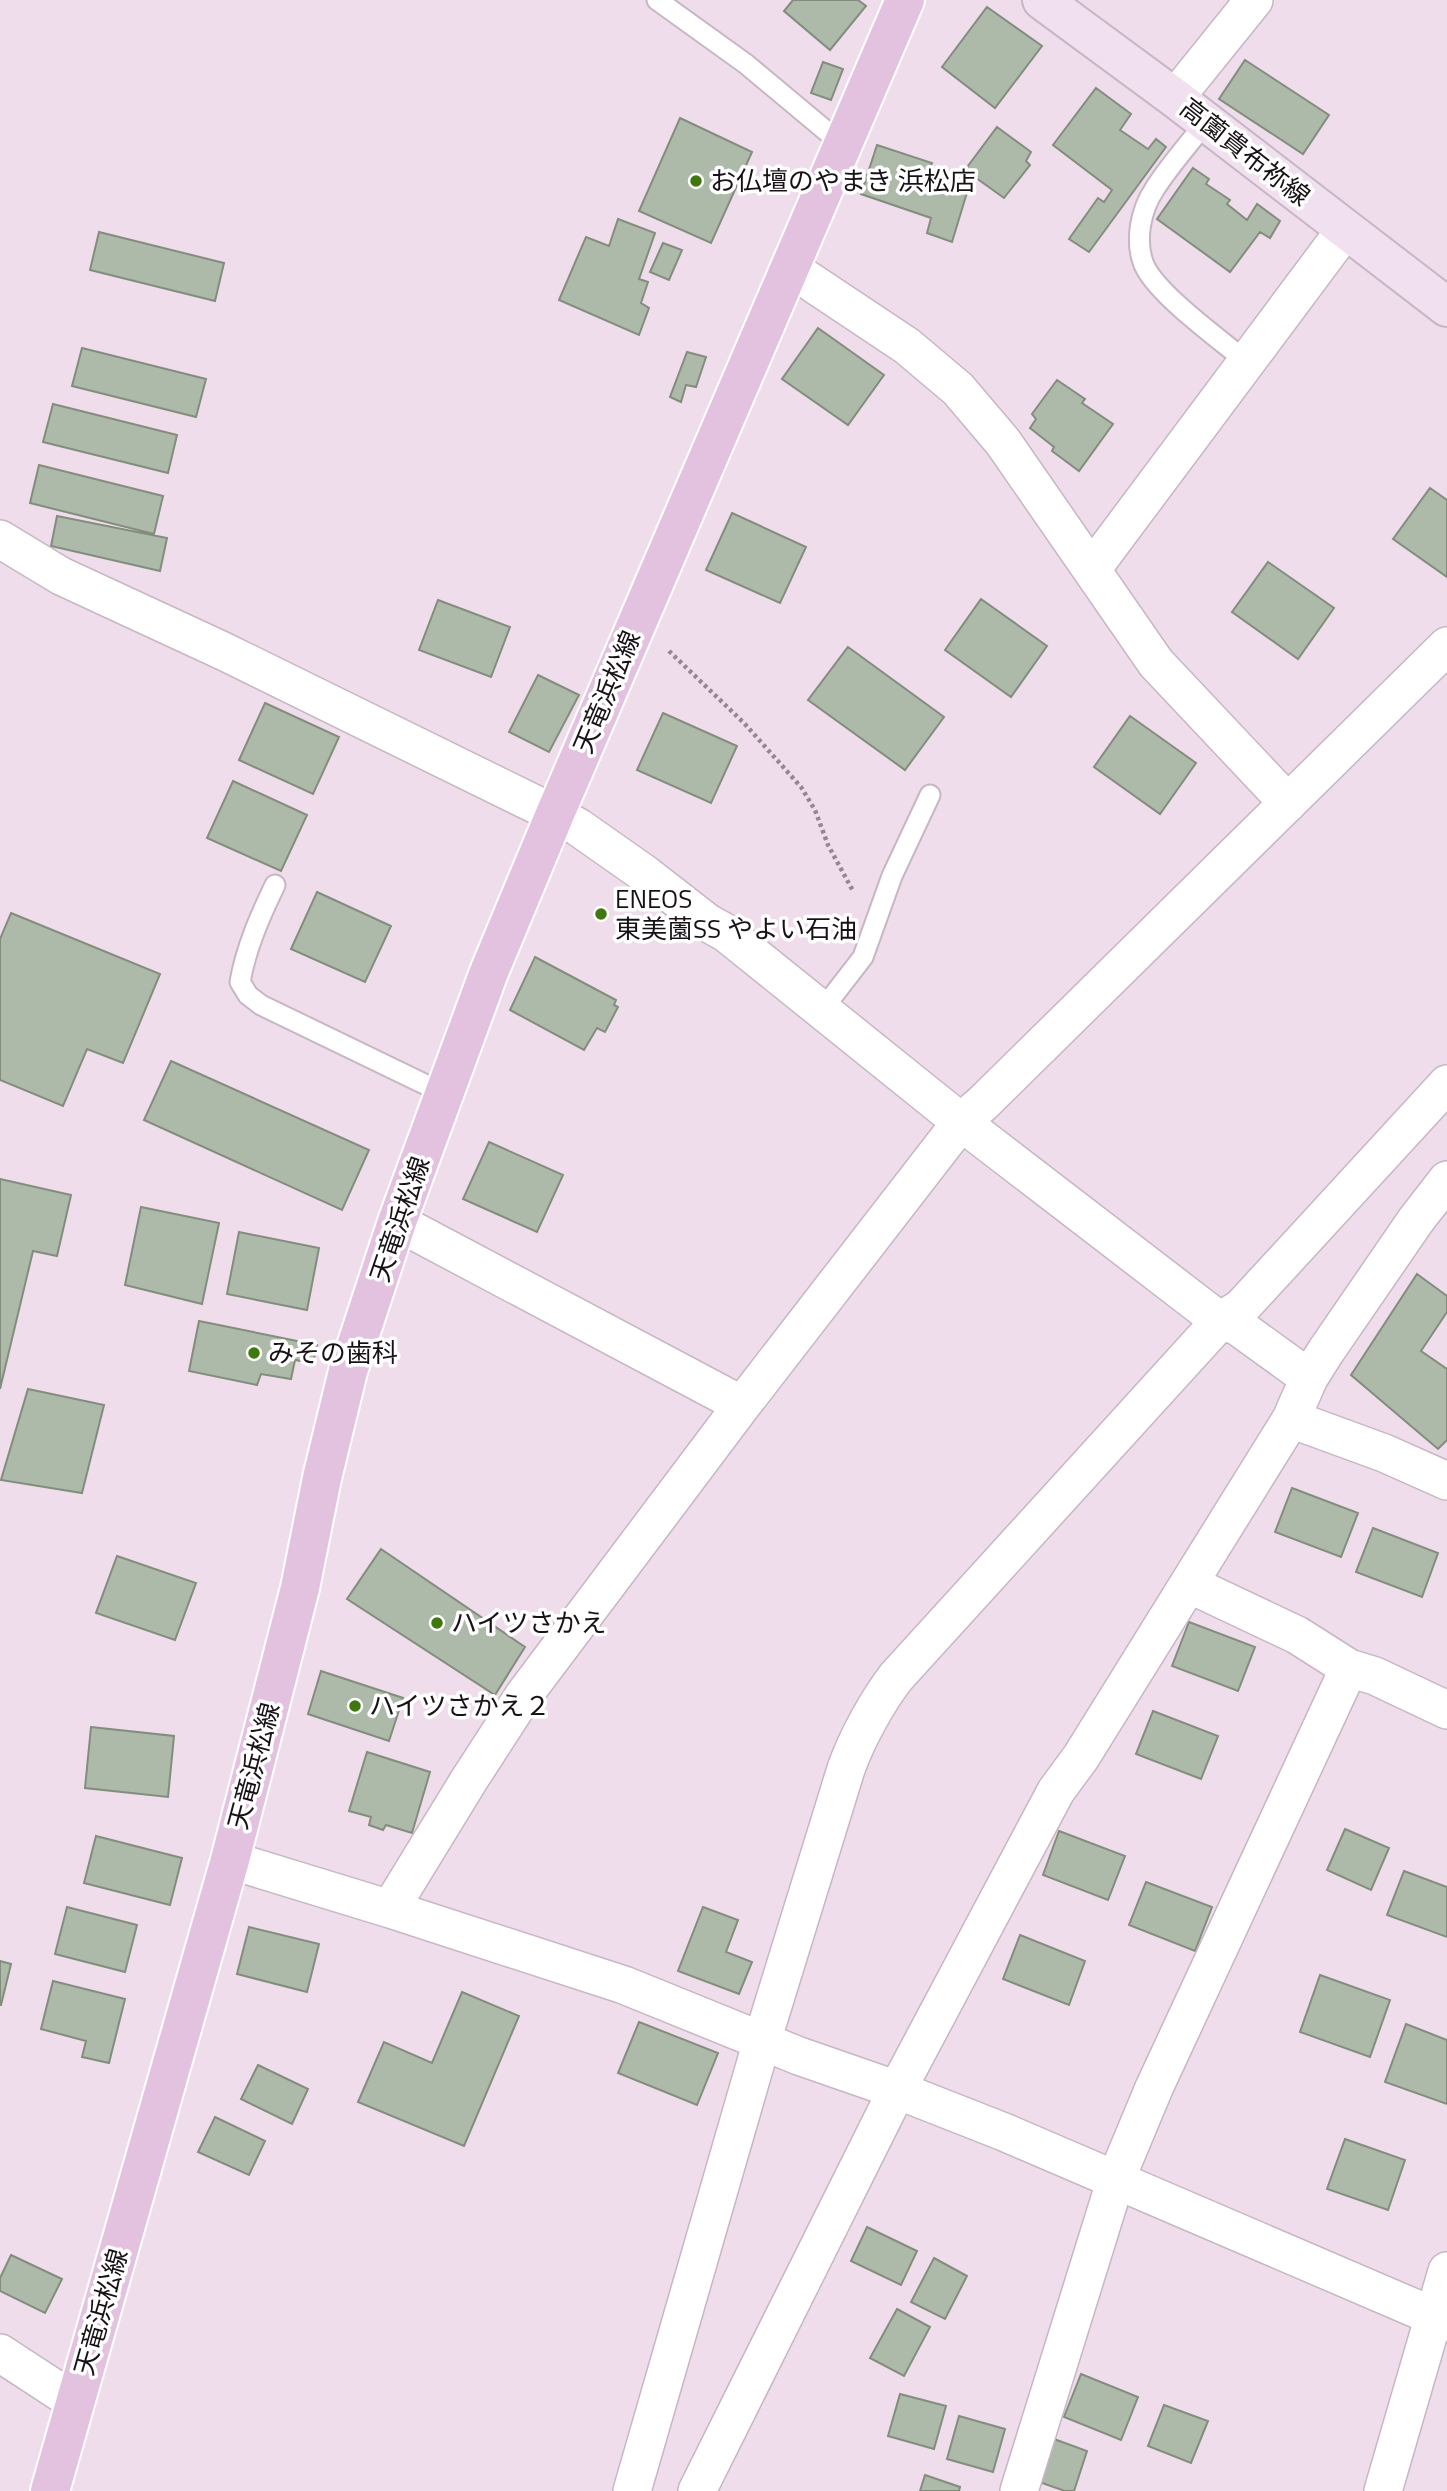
<svg xmlns="http://www.w3.org/2000/svg" width="1447" height="2491" viewBox="0 0 1447 2491" font-family="'Titillium Web','Noto Sans JP',sans-serif">
<style>
.building{fill:#aebaa9;stroke:#838d7d;stroke-width:2}
.lines{fill:none;stroke-linecap:round;stroke-linejoin:round}
.lane-casing{stroke:#c7b6c4;stroke-width:23}
.street-casing{stroke:#c7b6c4;stroke-width:40}
.secondary-casing{stroke:#c7b6c4;stroke-width:42}
.primary-casing{stroke:#fff;stroke-width:42}
.path{stroke:#948792;stroke-width:4.5;stroke-dasharray:3.5 3.5;stroke-linecap:butt}
.lane{stroke:#fff;stroke-width:19}
.street{stroke:#fff;stroke-width:37}
.secondary{stroke:#f1e0ef;stroke-width:38}
.primary{stroke:#e3c2df;stroke-width:38}
.poi-dot{fill:#3f780e;stroke:#fff;stroke-width:2.5}
.labels{text-anchor:middle;stroke-width:7;stroke-linejoin:round;paint-order:stroke}
.street-label{font-size:26px;fill:#181217;stroke:#fff}
.poi-label{font-size:26px;fill:#181217;stroke:#fff;text-anchor:start}
</style>
<rect width="100%" height="100%" fill="#efddec"/>
<path class="building" d="M793,0h65l8,6 -36,44 -46,-39z
M987,7l55,39 -47,62 -53,-41z
M1245,60l84,55 -26,39 -84,-55z
M823,62l20,7 -12,31 -20,-7z
M1096,88l35,26 -11,16 28,19 8,-10 10,8 -77,105 -20,-13 29,-41 6,4 8,-12 -59,-45z
M680,118l72,34 -41,91 -72,-32z
M997,127l34,25 -5,9 4,4 -26,33 -39,-28z
M877,145l55,18 -5,11 42,12 -17,56 -25,-9 4,-15 -70,-24z
M1193,168l16,11 -3,5 24,16 -3,4 20,16 10,-16 23,17 -10,17 -10,-6 -30,40 -73,-53z
M618,219l37,14 -16,46 9,3 -7,21 8,5 -10,27 -80,-35 27,-63 23,9z
M99,232l125,31 -9,38 -125,-31z
M663,243l19,7 -13,30 -19,-8z
M818,328l66,47 -36,50 -66,-46z
M82,348l124,31 -10,38 -124,-31z
M687,352l19,5 -10,30 -10,-2 -5,17 -11,-5z
M1057,380l28,19 -3,4 31,21 -34,47 -27,-20 2,-4 -24,-19 6,-9 -4,-5z
M53,404l124,31 -9,38 -125,-31z
M39,465l124,31 -9,38 -124,-31z
M1430,488l17,12v77l-54,-38z
M732,513l74,34 -26,56 -74,-33z
M57,516l110,22 -7,33 -109,-25z
M1268,562l66,46 -36,51 -66,-47z
M981,599l66,47 -36,51 -66,-47z
M438,600l72,27 -19,50 -72,-27z
M848,647l96,70 -39,53 -97,-70z
M538,675l41,20 -30,57 -40,-20z
M265,703l74,34 -26,57 -74,-34z
M663,713l74,33 -26,57 -74,-33z
M1130,716l66,47 -36,51 -66,-47z
M233,781l74,34 -26,56 -74,-33z
M317,892l74,34 -26,56 -74,-33z
M11,913l149,61 -37,89 -36,-14 -24,57 -63,-26v-141z
M535,957l81,43 -2,5 4,2 -13,25 -8,-4 -13,22 -74,-40z
M171,1061l198,89 -27,60 -198,-90z
M489,1142l74,33 -26,57 -74,-33z
M0,1179l71,16 -14,61 -24,-5 -33,138z
M141,1207l78,16 -17,81 -77,-19z
M239,1232l80,16 -12,62 -80,-16z
M1417,1274l30,22v16l-26,39 26,18v71l-9,9 -87,-74z
M199,1321l118,24 -4,18 -18,-3 -4,19 -30,-5 -4,11 -68,-14z
M28,1389l76,16 -22,88 -81,-13z
M1292,1488l66,25 -17,44 -66,-25z
M1373,1528l65,25 -16,44 -66,-25z
M381,1549l144,98 -30,48 -148,-96z
M117,1556l79,27 -21,57 -79,-27z
M1189,1622l66,25 -17,44 -66,-25z
M321,1671l82,27 -14,43 -81,-27z
M1153,1711l65,25 -17,43 -65,-25z
M91,1727l83,9 -6,61 -83,-9z
M367,1752l63,20 -18,61 -26,-8 -3,5 -14,-5 2,-8 -22,-6z
M1345,1829l44,19 -18,42 -44,-20z
M1059,1831l66,25 -17,44 -65,-25z
M96,1836l86,22 -12,47 -86,-22z
M1404,1871l43,16v50l-60,-22z
M1146,1882l66,25 -17,44 -66,-26z
M67,1907l70,18 -12,47 -70,-18z
M703,1907l35,13 -12,32 26,10 -13,32 -61,-23z
M249,1927l70,17 -12,48 -70,-18z
M1020,1935l65,26 -16,44 -66,-26z
M0,1961l11,3 -10,41h-1z
M1320,1975l70,25 -20,57 -70,-25z
M53,1981l72,18 -16,64 -27,-6 4,-16 -45,-12z
M462,1992l57,24 -55,130 -106,-44 26,-60 48,21z
M639,2022l79,31 -21,52 -79,-32z
M1406,2024l41,16v64l-62,-22z
M258,2065l50,24 -16,35 -51,-25z
M215,2117l50,24 -16,34 -51,-23z
M1345,2139l60,21 -17,50 -61,-21z
M867,2227l50,24 -16,34 -50,-24z
M11,2255l51,24 -17,34 -45,-22v-13z
M934,2258l33,18 -22,43 -34,-17z
M897,2309l33,18 -26,49 -34,-18z
M1081,2374l57,23 -17,43 -57,-23z
M900,2394l46,12 -12,43 -46,-13z
M1164,2405l44,16 -17,42 -43,-17z
M959,2416l46,13 -12,43 -46,-13z
M1054,2439l33,12 -13,40h-9l-26,-9z
M925,2475l35,12 -1,4h-39z"/>
<g class="lines">
<defs>
<path id="lane" d="M657,0l89,64 97,81
M1206,122c-17,22 -37,44 -52,68 -13,20 -19,49 -11,72 9,29 79,79 104,100
M275,885c-15,31 -29,63 -35,97l8,13 13,10 184,89
M822,1010l41,-53 29,-81 38,-81"/>
<path id="street" d="M1175,98l79,-98
M790,268l117,78 51,43 45,53 153,221 132,140
M0,539l61,37 162,75 332,163 23,13 67,47 63,49 18,10 235,189 259,199 17,5 72,52
M1092,569l253,-339
M397,1222l345,183
M1291,1419l93,34 63,28
M1349,1668l26,8 72,34
M230,1860l160,49 79,-129 55,-85 218,-290 219,-283 22,-19 464,-457
M390,1909l234,76 175,71 98,34 107,42 443,190
M0,2353l75,49
M632,2491l130,-450 84,-272c11,-31 31,-67 50,-92l324,-356 21,-13 206,-224
M697,2491l200,-401 159,-299 25,-34 210,-338 18,-41 17,-27 90,-131 31,-40
M1019,2491l97,-312 38,-91 195,-420 -52,-33 -108,-51
M1383,2491l64,-220"/>
<path id="secondary" d="M1042,0l133,98 272,209"/>
<path id="primary" d="M50,2491l180,-631 70,-272 22,-110 26,-107 49,-149 92,-250 66,-158 350,-814"/>
</defs>
<use href="#lane" class="lane-casing"/>
<use href="#street" class="street-casing"/>
<use href="#secondary" class="secondary-casing"/>
<use href="#primary" class="primary-casing"/>
<path class="path" d="M669,651l75,72 57,64 14,23 13,35 25,46"/>
<use href="#lane" class="lane"/>
<use href="#street" class="street"/>
<use href="#secondary" class="secondary"/>
<use href="#primary" class="primary"/>
</g>
<g class="poi-dot">
<circle cx="696" cy="181" r="7"/>
<circle cx="601" cy="914" r="7"/>
<circle cx="254" cy="1353" r="7"/>
<circle cx="437" cy="1623" r="7"/>
<circle cx="355" cy="1706" r="7"/>
</g>
<g class="labels">
<g class="street-label">
<text transform="translate(1245 152) rotate(38)" y="9">高薗貴布祢線</text>
<text transform="translate(607 692) rotate(-67)" y="9">天竜浜松線</text>
<text transform="translate(400 1219) rotate(-71)" y="9">天竜浜松線</text>
<text transform="translate(254 1766) rotate(-75)" y="9">天竜浜松線</text>
<text transform="translate(101 2312) rotate(-74)" y="9">天竜浜松線</text>
</g>
<g class="poi-label">
<text x="710" y="190">お仏壇のやまき 浜松店</text>
<text x="615" y="908">ENEOS<tspan x="615" dy="30">東美薗SS やよい石油</tspan></text>
<text x="268" y="1362">みその歯科</text>
<text x="451" y="1632">ハイツさかえ</text>
<text x="369" y="1715">ハイツさかえ２</text>
</g>
</g>
</svg>
